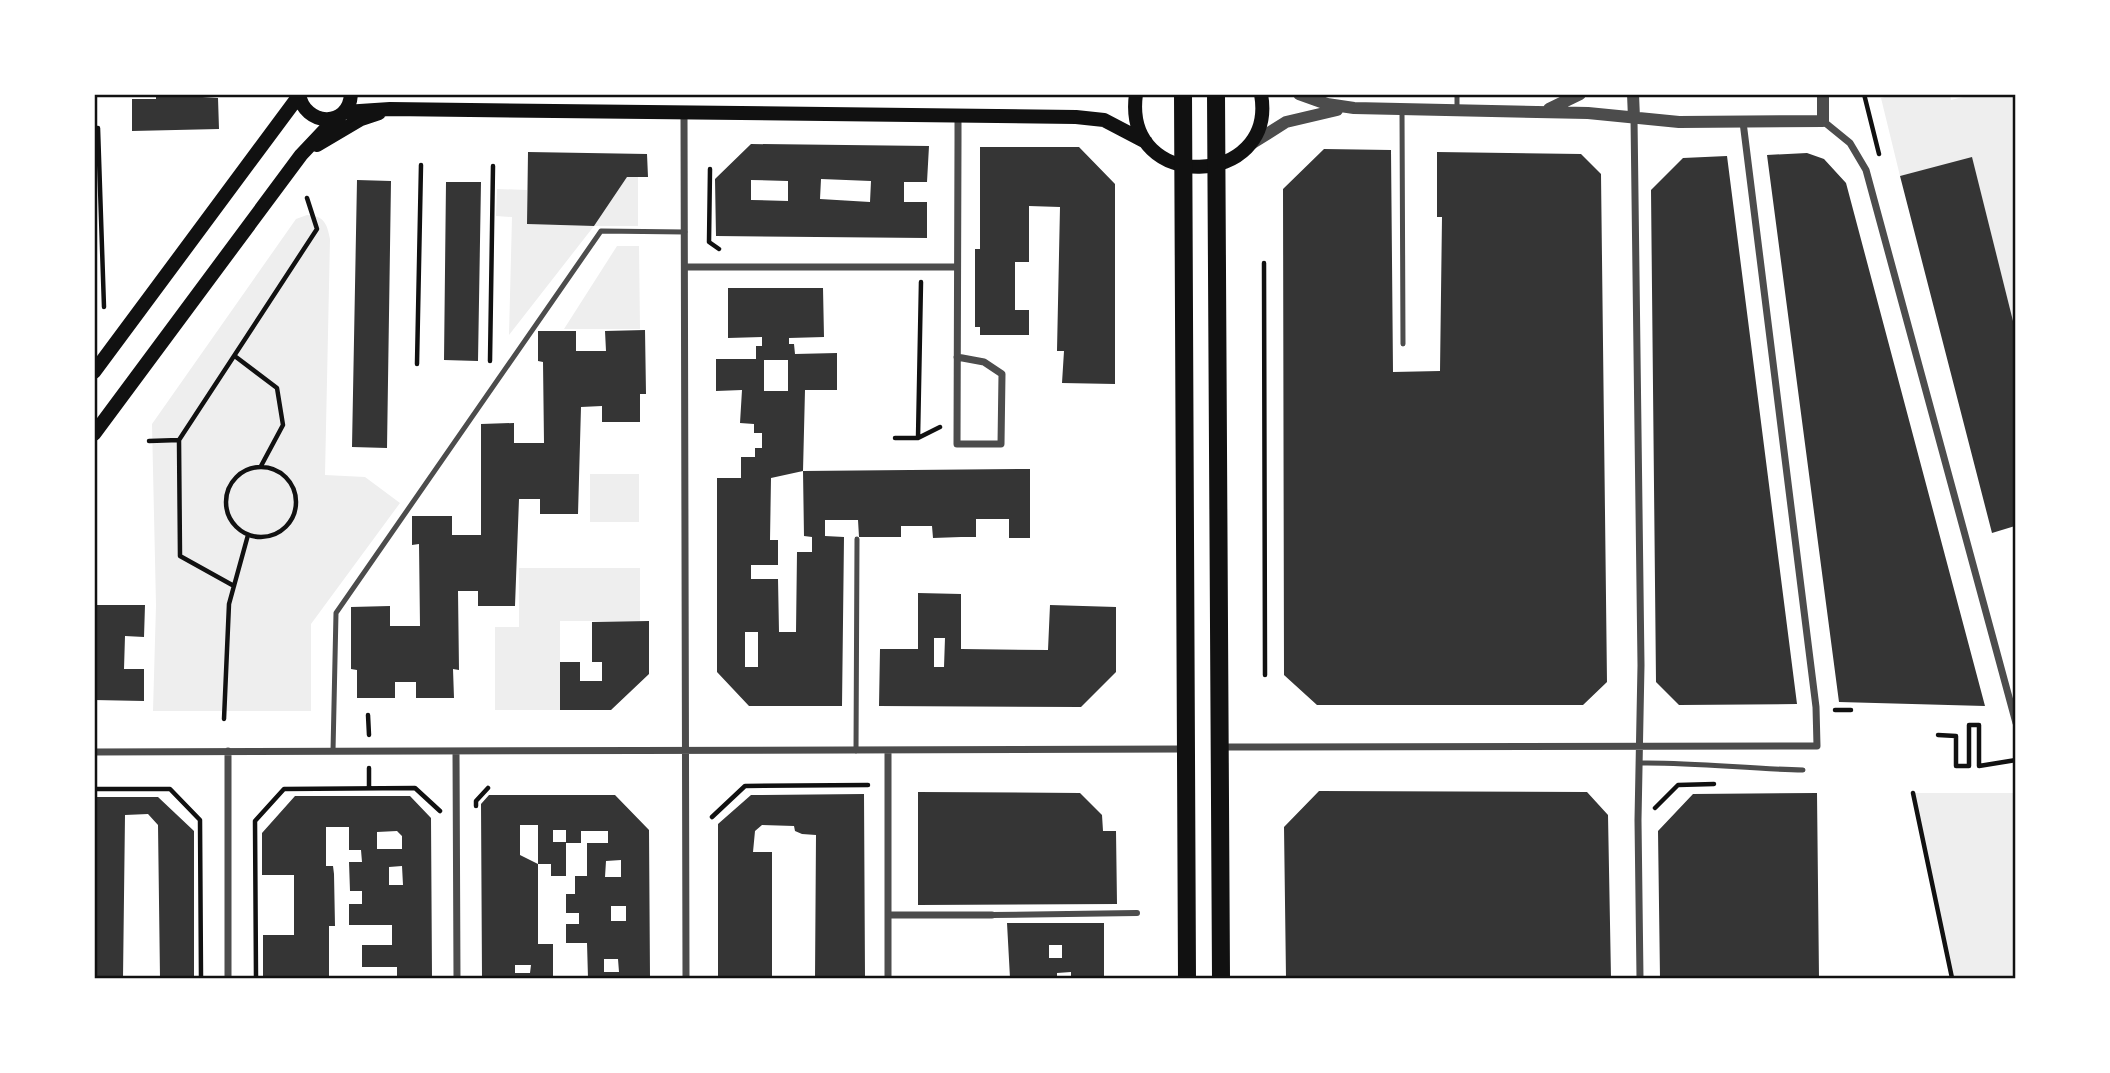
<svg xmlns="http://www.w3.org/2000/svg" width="2110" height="1073" viewBox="0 0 2110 1073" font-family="'Work Sans',sans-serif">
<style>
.green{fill:#eee}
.building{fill:#353535;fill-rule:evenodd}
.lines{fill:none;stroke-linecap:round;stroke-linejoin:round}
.path{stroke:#111;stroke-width:4.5}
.service{stroke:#4c4c4c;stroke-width:5}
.pedestrian{stroke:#4c4c4c;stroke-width:6}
.minor{stroke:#4c4c4c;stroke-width:7}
.tertiary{stroke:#4c4c4c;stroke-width:12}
.secondary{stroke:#111;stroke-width:14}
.primary{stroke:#111;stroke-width:18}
.neatline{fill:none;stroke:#111;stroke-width:2.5}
</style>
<rect width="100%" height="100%" fill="#fff"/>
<path class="green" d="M1950,94l1,6 20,-5h44v234l-43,-171 -72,18 -19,-78 11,-3z
M627,177h11v49h-44l-85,109 3,-118 -16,-1 1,-27 30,1v34l67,2z
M307,215c17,1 20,8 23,24l-5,236 40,2 35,26 -89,121v87h-158l3,-106 -4,-181 144,-205z
M617,246h22l1,83h-76z
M590,474h49v48h-49z
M519,568h121v53h-80v89h-65v-83h24z
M1913,793h102v185h-63z"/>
<path class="building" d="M156,94l62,4 1,31 -87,2v-32h24z
M751,144l178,2 -2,36h-23v20h23v36l-211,-2 -1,-57zM821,179l50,2 -1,21 -50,-3zM751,180l37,1v20l-37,-1z
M980,147h99l36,37v200l-53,-1 2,-32h-7l3,-144 -31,-1v56h-14v48h14v25h-49v-8h-5v-78h5z
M1324,149l67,1 2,222 47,-1 2,-154h-5v-65l144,2 20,20 6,508 -24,23h-266l-33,-30 -1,-486z
M528,152l119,2 1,23h-21l-33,49 -67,-2z
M1807,153l17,6 22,24 139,523 -146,-4 -72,-547z
M1727,156l70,548 -118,1 -23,-23 -5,-492 32,-32z
M1972,157l43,172v197l-23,7 -92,-357z
M357,180l34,1 -4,267 -35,-1z
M446,182h35l-3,179 -34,-1z
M728,288h95l1,49 -35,1v6h5l1,10 42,-1v37h-32l-2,81 -32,7 -1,62h8v25h-27v14h27l1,53h17l1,-80h15v-15l-8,-1 -1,-65 227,-2v69h-21v-19h-33v18h-15l-28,1 -1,-12h-31v11h-42l-1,-17h-33v16l19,1 -2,169h-93l-32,-34v-194h24v-21h14v-9h7v-15h-8v-9l-14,-1 2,-33 -26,1v-32h40v-13h6v-9l-34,1zM764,360h24v31h-24zM745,632h13v35h-13z
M645,330l1,64h-6v28h-38v-16l-21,1 -3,107h-38v-15h-21l-4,107h-37v-15h-20l1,79 -6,-1 1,29h-38v-16h-21v16h-38v-28l-6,-1v-62l39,-1v20h30l-1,-82 -7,1v-29h40v19h29v-111l33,-1v20h30l-1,-81 -5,-1v-30h38v20h30l-1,-20z
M918,593l43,1v55l87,1 2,-45 66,2v65l-35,35 -202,-1 1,-57h38zM934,638h11l-1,29h-10z
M94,605h51l-1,32 -19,-1 -1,33h20v32l-50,-1z
M649,621v53l-38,36h-51v-48h20v19h22v-19h-10v-40z
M1319,791l268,1 21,23 3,163h-325l-2,-151z
M918,792l162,1 22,22 1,16h13l1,73 -199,1z
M1817,793l2,185h-159l-2,-147 35,-37z
M864,794l1,184h-50l1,-143 -14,-1 -7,-3 -1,-5 -32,-1 -7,6 -2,21h19v126h-54v-154l33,-29z
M489,795h126l34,35 1,148h-62l-1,-35h-21v-19h13v-11h-13v-19h9v-18h12v-33h21v-12h-27v12h-15v-13h-13v12h13v34h-15v-12h-13v-39h-18v30l18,9v80h15v34h-71l-1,-174zM621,860v17h-16l1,-16zM611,906h15v15h-15zM604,959h14l1,13h-15zM515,965h16l-1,8h-15z
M295,796h115l21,22 1,160h-35v-11h-35v-22h30v-20h-43v-21h13v-13h-12l-1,-29h13l-1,-12h-12v-23h-23v39h7l1,8 1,52h-6v52h-66v-43h31v-60h-32v-42zM397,831l5,5v13h-25v-17zM402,866l1,19h-14v-18z
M94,797h64l36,34v147h-34l-2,-153 -10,-11 -23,1 -2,163h-29z
M1007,923h97v55h-33v-6l-14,1v5h-47zM1049,945h13v13h-13z"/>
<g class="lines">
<path class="path" d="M1864,94l15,60
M94,128h4l6,179
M710,169l-1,73 10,7
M1264,263l1,412
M236,357l41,31 6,37 -22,41
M490,361l3,-195
M417,364l4,-199
M895,438h23l22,-11
M918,438l3,-156
M149,441l30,-1
M226 502a35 35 0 1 1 70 0a35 35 0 1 1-70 0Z
M234,586l-54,-30 -1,-116 138,-211 -10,-31
M1835,710h16
M368,715l1,20
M224,719l5,-115 19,-69
M1938,735l18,1v30h13v-41h10v41l37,-6
M369,768v20
M94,789h76l30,31 1,158
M1913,793l39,185
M476,806v-5l12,-13
M1655,808l23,-23 36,-1
M712,817l33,-31 123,-1
M256,978l-1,-157 29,-32 131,-1 25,23"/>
<path class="service" d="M1402,110l1,234
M1457,111v-17
M333,751l3,-138 265,-382 84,1
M856,751l1,-212
M1639,763c55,-1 109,6 164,7"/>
<path class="pedestrian" d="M992,915l145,-2"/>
<path class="minor" d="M684,113l2,865
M1634,118l7,547 -3,155 2,158
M1823,121l27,22 16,27 150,553
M685,267h272
M957,357l27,5 18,12 -1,70h-44l1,-304v-24
M1222,747l595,-1 -1,-39 -73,-585
M228,751v227
M456,751l1,227
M94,752l1090,-3
M888,915h104
M888,978v-227"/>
<path class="tertiary" d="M1299,94l28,10 27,4 234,5 91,9 144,-1v-27
M1633,94l1,24
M1549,109l31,-15
M1251,144l35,-22 51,-12"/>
<path class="secondary" d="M299,94c5,32 50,35 52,0
M1136,94c-14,100 142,94 125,0
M345,112l45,-3 686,8 28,3 42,22
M317,145l44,-26 18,-6
M94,372l204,-275
M94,434l207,-279 34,-36"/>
<path class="primary" d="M1183,94l4,884
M1216,94l5,884"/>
</g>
<rect width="2110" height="1073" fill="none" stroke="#ffffff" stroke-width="192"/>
<rect x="96" y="96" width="1918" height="881" class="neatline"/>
</svg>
